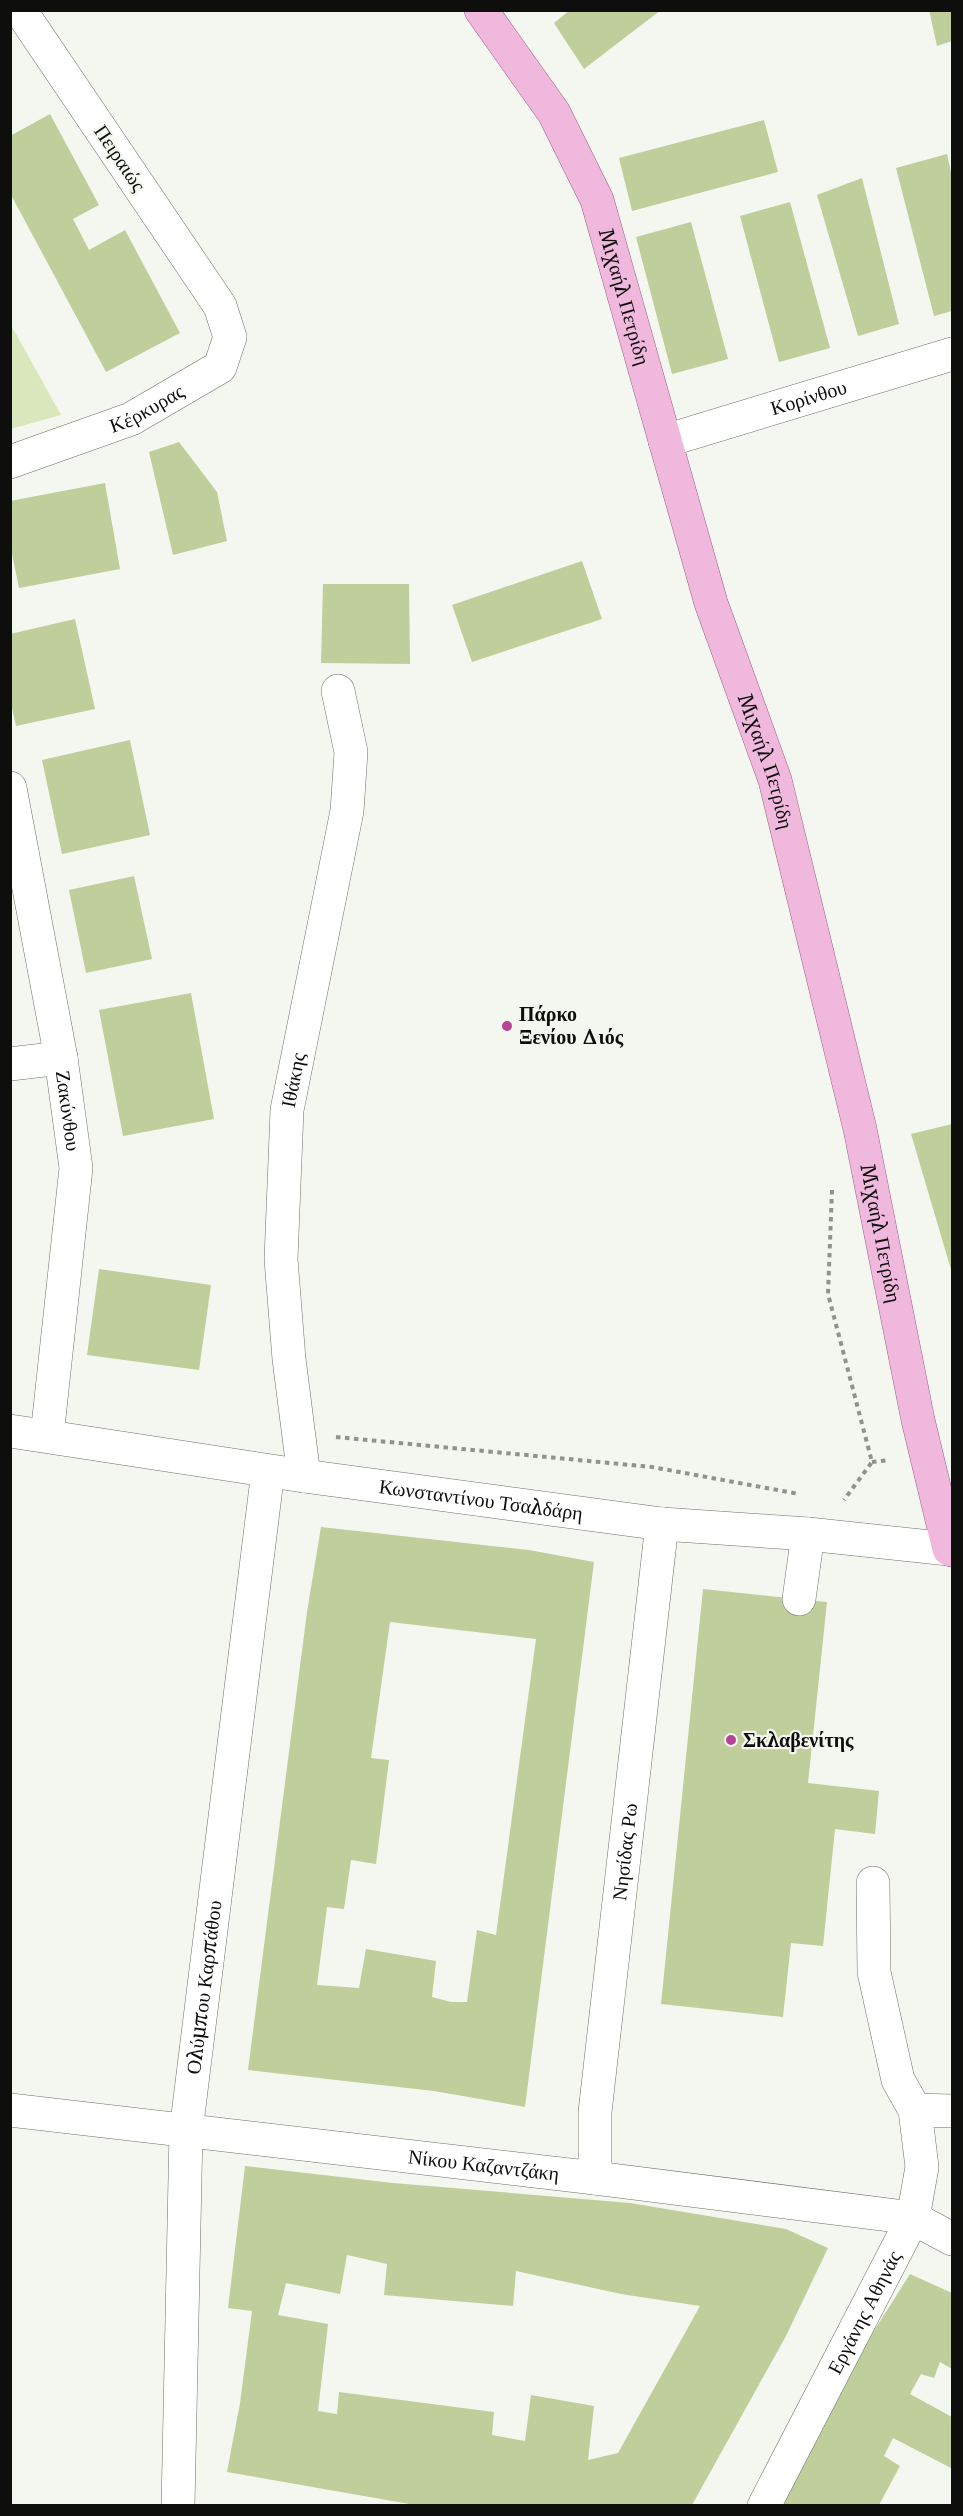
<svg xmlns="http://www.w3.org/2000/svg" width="963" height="2516" viewBox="0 0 963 2516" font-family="Merriweather,serif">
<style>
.green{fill:#dae7bc}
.building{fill:#bfce9a;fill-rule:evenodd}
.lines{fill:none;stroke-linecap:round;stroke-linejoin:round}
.minor-casing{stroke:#6e7069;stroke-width:34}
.major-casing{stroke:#9b5e86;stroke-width:34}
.path{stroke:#90928c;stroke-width:4;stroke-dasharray:4.5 4.5;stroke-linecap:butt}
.minor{stroke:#fff;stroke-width:33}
.major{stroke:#f1b8de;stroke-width:33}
.poi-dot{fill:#b84298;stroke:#f4f7ef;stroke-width:2}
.labels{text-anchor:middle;stroke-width:4.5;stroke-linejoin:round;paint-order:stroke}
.street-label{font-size:20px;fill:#0e0f0c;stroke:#f4f7ef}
.poi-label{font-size:20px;font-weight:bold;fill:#0e0f0c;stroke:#f4f7ef;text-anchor:start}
</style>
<rect width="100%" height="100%" fill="#f4f7ef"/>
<path class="green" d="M11,325l50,90 -50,14h-1z"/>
<path class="building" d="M570,10h91l-77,59 -30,-46z
M929,10h23v31l-15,5z
M50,114l49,91 -26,14 16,31 36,-20 55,103 -74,39 -96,-179v-57z
M764,120l14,52 -146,39 -13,-53z
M947,154l5,23v134l-18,5 -38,-148z
M862,178l37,146 -41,12 -41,-141z
M790,202l40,146 -51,14 -39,-146z
M691,222l37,137 -56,15 -36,-137z
M179,442l38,50 10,49 -54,14 -24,-103z
M105,483l15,86 -101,19 -9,-44v-43z
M582,561l20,58 -130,43 -20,-57z
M323,584h86l1,80 -89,-1z
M75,619l20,90 -79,17 -6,-27v-65z
M130,740l20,95 -88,19 -20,-94z
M134,876l18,83 -66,14 -17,-83z
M191,993l23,126 -91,17 -24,-126z
M952,1124v149l-41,-139z
M99,1269l112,16 -12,85 -112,-15z
M321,1527l208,23 65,12 -69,545 -91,-16 -186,-21 59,-458zM390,1622l146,17 -40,296 -19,-5 -10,72h-16l-19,-5 4,-36 -70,-12 -7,39 -42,-3 10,-78 17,2 7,-49 25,4 13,-104 -18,-2z
M703,1589l124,13 -19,181 71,8 -4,43 -40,-5 -12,117 -32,-3 -8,74 -122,-13z
M245,2166l148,17 237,20 156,26 42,19 -42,88 -94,169h-277l-188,-33 13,-69 12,-92 -24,-3zM347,2255l40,9 -3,31 129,11 3,-35 105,23 79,12 -82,147 -30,7 6,-54 -63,-11 -6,46 -33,-6 2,-23 -155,-20 -2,22 -19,-3 10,-87 -50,-9 8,-32 54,11z
M910,2274l42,19v76l-12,-7 -6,16 -13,-4 -11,20 42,23 -1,51 -58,-30 -9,18 16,10 -21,39h-97l83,-160z"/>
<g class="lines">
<defs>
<g id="minor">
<path id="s1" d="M665,441l287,-87"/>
<path id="s2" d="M10,462l121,-43 89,-52 10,-30 -10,-31 -200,-296"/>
<path id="s3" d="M10,788l51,270 15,110 -29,268"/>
<path d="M10,1064l51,-6"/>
<path id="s4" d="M10,1431l294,45 358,48 146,10 141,15"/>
<path id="s5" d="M304,1476l-15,-117 -8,-100 6,-149 60,-299 4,-59 -13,-61"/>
<path d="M799,1599l9,-65"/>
<path id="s6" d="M10,2110l585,68 318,40 39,21"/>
<path d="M915,2110l37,1"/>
<path id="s7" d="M595,2178v-66l67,-588"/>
<path id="s8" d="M178,2506l8,-375 82,-660"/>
<path id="s9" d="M764,2506l149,-288 9,-51 -7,-57 -17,-30 -24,-108 -1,-89"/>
</g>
<g id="major">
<path id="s10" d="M481,10l73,103 43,87 114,403 64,177 85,349 58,291 31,129 3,1"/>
</g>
</defs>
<use href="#minor" class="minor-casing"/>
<use href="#major" class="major-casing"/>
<path class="path" d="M832,1190l-4,104 44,168 -28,38
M336,1437l316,30 147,27
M872,1462l17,-2"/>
<use href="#minor" class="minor"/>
<use href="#major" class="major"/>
</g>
<g class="poi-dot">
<circle cx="507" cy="1026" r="6"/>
<circle cx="731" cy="1740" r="6"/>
</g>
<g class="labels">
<g class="street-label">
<text transform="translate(120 158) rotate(56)" y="7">Πειραιώς</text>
<text dy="7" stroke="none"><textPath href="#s10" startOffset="324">Μιχαήλ Πετρίδη</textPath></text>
<text dy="7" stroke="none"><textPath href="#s1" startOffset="150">Κορίνθου</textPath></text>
<text dy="7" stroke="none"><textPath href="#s2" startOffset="147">Κέρκυρας</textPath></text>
<text dy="7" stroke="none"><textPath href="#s10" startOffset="810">Μιχαήλ Πετρίδη</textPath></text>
<text dy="7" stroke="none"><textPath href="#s5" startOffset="398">Ιθάκης</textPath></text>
<text dy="7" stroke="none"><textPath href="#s3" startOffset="328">Ζακύνθου</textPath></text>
<text dy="7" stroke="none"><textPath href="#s10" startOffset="1296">Μιχαήλ Πετρίδη</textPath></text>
<text dy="7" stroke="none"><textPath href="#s4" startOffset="476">Κωνσταντίνου Τσαλδάρη</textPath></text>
<text dy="7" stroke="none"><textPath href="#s7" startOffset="328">Νησίδας Ρω</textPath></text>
<text dy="7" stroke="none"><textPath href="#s8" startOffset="520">Ολύμπου Καρπάθου</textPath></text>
<text dy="7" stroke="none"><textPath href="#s6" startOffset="477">Νίκου Καζαντζάκη</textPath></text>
<text dy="7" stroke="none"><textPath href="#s9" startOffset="218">Εργάνης Αθηνάς</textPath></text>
</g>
<g class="poi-label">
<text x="519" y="1021">Πάρκο<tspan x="519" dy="23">Ξενίου Διός</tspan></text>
<text x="743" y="1747">Σκλαβενίτης</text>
</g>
</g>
<rect width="963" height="2516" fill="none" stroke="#0e0f0c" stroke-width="24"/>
</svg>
